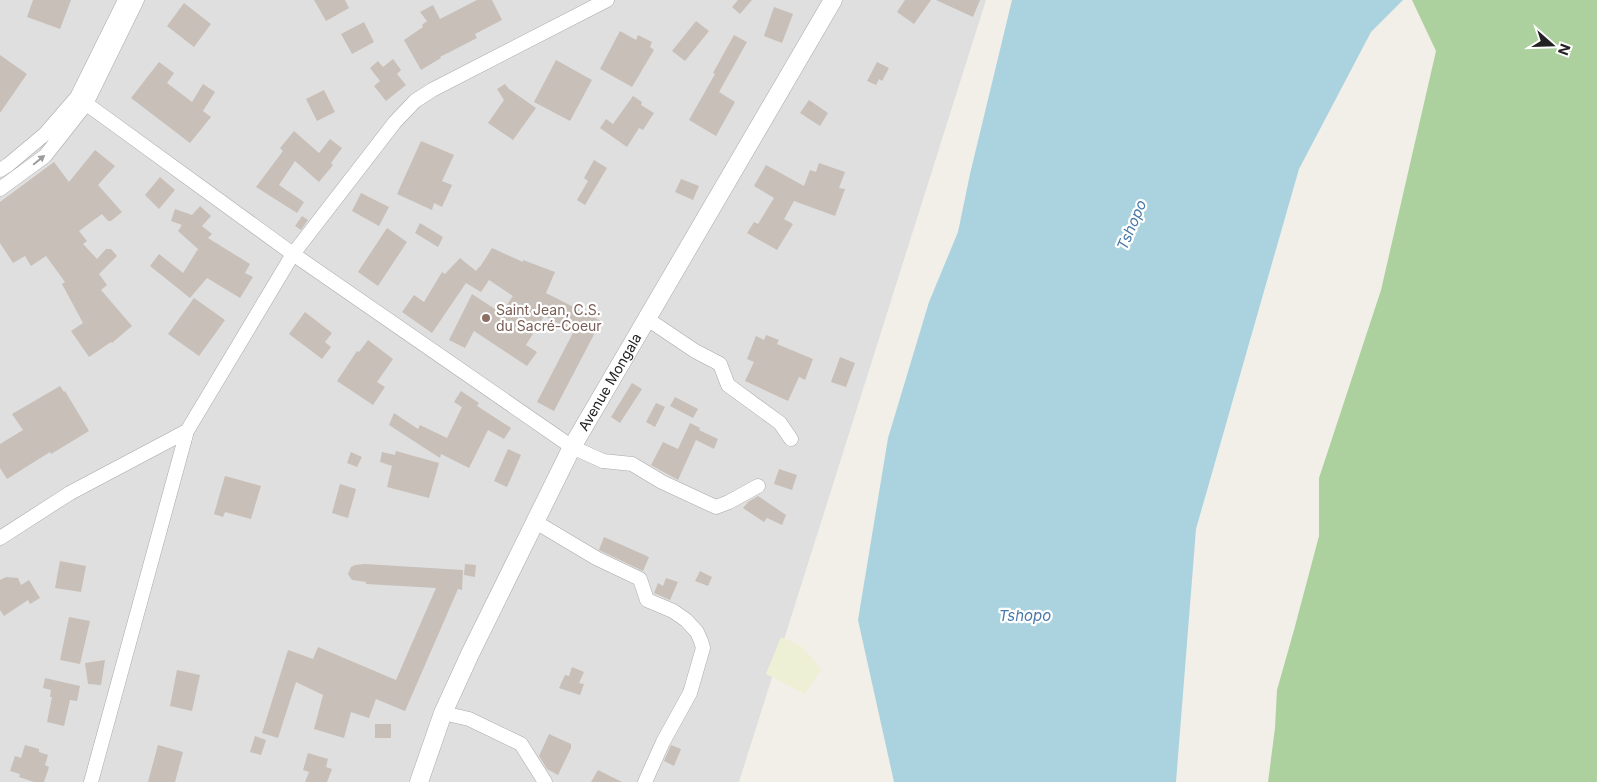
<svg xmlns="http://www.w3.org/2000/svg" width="1597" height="782" viewBox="0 0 1597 782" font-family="Inter,sans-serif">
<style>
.residential{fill:#e0dfdf}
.farmland{fill:#eef0d5}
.forest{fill:#add19e}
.water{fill:#aad3df}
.building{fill:#c7bfb8}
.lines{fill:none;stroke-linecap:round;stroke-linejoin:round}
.minor-casing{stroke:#a9a9a9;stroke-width:15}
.tertiary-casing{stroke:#a9a9a9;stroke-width:19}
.minor{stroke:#fff;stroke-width:14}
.tertiary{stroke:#fff;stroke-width:18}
.oneway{fill:#9c9c9c}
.education-dot{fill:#8d6e63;stroke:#fff;stroke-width:2}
.labels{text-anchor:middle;stroke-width:4.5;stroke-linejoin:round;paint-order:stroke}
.education-label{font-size:14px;fill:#785e54;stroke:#fff;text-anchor:start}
.street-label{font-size:14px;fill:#222;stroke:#fff}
.water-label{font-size:15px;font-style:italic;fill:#4a7aab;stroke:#fff}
</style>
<rect width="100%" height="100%" fill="#f2efe9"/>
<path class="residential" d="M0,0h986l-247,782h-739z"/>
<path class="farmland" d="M781,637l20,9 20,23 -16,25 -39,-20z"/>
<path class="forest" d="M1412,0h185v782h-329l7,-54 2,-38 17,-60 25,-94v-58l62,-188 55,-239z"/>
<path class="water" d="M1012,0h391l-32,32 -72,137 -103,360 -20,253h-282l-36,-162 30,-182 41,-136 29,-70 12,-58z"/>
<path class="building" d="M33,0h38l-11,29 -33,-12z
M314,0h31l4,8 -23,13z
M477,0h15l10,20 -27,14 2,4 -37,19 1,1 -20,12 -17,-30 19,-13 -1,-2 5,-4 -7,-9 13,-7 7,14z
M738,0h14l-12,14 -8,-7z
M905,0h26l-17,24 -17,-12z
M936,0h44l-7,17z
M184,3l27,21 -17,23 -27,-21z
M774,7l19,7 -11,29 -18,-7z
M696,21l13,10 -24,30 -13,-10z
M364,22l10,20 -22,12 -11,-20z
M620,31l16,9 2,-5 14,7 -2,5 4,3 -22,37 -32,-18z
M734,35l13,7 -28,50 16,10 -19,34 -27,-16 26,-46 -2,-1z
M0,55l27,19 -27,39z
M393,59l8,11 -4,4 9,11 -20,16 -12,-15 6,-5 -10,-13 8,-7 5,6z
M556,60l36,20 -22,41 -36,-19z
M159,62l15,11 -7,10 25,19 11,-18 12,8 -12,19 8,6 -21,26 -59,-45z
M877,62l12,6 -7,13 -3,-2 -3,6 -9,-4z
M505,84l4,5 27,19 -23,32 -25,-17 16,-23 -7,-11z
M324,90l11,22 -18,9 -11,-22z
M633,96l9,6 -1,3 13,8 -11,17 -4,-2 -12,19 -27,-19 6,-9 7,5z
M809,100l19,13 -8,13 -20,-13z
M294,131l25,22 11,-14 12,9 -11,15 2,2 -14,17 -24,-21 -16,24 25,17 -7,11 -41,-26 27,-36 -3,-3z
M421,141l33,14 -12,26 10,4 -10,22 -8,-4 -2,7 -35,-16z
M95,150l20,16 -17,19 24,27 -11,9h-3l-6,-7 -23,17 8,10 -4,3 14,15 9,-10h5l6,7 -18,18 8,11 -6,5 31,36 -20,17 -1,-1 -22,15 -18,-26 12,-8 -21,-39 3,-2 -19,-26 -15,10 -6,-10 -12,7 -13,-20v-41l54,-40 15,20z
M594,160l13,8 -22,37 -8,-5 11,-19 -4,-3z
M819,163l26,9 -6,16 6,1 -10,27 -41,-15 -10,18 9,5 -16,26 -30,-17 7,-11 4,2 16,-26 -20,-12 12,-21 38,21 6,-16 6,2z
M160,177l15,13 -16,19 -14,-14z
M681,179l18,7 -6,14 -18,-8z
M361,193l28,14 -10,19 -27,-15z
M200,206l11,10 -9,10 10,8 -4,4 42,26 -5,9 8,4 -13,21 -33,-20 -17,20 -40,-32 9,-12 24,19 15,-24 -20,-18 4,-6 -11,-4 4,-12 17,6z
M302,216l6,4 -7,10 -6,-4z
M420,223l23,14 -5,10 -23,-14z
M387,228l20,14 -29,44 -20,-14z
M492,248l31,14v-2l32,12 -9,21 55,28 -47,90 -17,-9 37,-71 -30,-15 -18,29 11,7 -10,14 -53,-35 -9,17 -16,-8 23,-46 29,19 12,-17 -24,-16 -8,12 -15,-9 -34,50 -30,-21 12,-17 10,7 18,-30 3,2 15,-16 16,13 3,-4h1z
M194,298l31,22 -26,36 -31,-22z
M305,312l27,21 -7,9 6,5 -9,12 -33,-25z
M766,335l13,5 -2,4 36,15 -8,21 -6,-3 -11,24 -43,-20 9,-19 -7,-3 9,-23 8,4z
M368,340l25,19 -16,23 8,5 -12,18 -36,-24 20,-30 2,1z
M840,357l15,6 -9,24 -15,-5z
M632,383l10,6 -22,34 -9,-6z
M60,386l4,6 1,-1 24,40 -38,23 -1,-2 -43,27 -7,-11v-24l23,-14 -11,-16z
M461,391l18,12 -2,3 34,22 -7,11 -16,-9 -19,38 -28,-14 -1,4 -51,-33 5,-12 24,16 2,-4 27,13 15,-31 -8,-5z
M675,397l23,12 -5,9 -23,-12z
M656,403l9,4 -10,20 -9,-5z
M690,423l10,5 -1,2 19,9 -4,10 -18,-9 -18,40 -27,-15 12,-23 15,7z
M508,449l13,6 -14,32 -13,-6z
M396,451l43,12 -10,35 -42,-11 5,-21 -12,-4 2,-10 13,3z
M351,452l11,5 -5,10 -10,-4z
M779,469l18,6 -5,15 -18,-6z
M225,476l36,10 -10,33 -26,-7 -2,5 -9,-3z
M340,484l16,5 -8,29 -16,-5z
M758,496l28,19 -4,10 -15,-7 -3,4 -21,-14 5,-6z
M604,537l45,20 -6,14 -44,-21z
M60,561l26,5 -5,26 -26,-4z
M365,564l98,6 -1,20 -4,-1 -53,122 -29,-12 -7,19 -18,-6 -7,26 -30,-9 9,-34 -27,-13 -18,56 -16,-5 26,-83 25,9 5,-12 78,33 40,-92 -70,-4v-2l-14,-2 -4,-6 3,-7 4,-2z
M465,564l11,1 -1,12 -11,-2z
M700,571l12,6 -4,9 -13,-5z
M6,577l12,1 3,7 8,-5 11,18 -10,6 -2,-4 -24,16 -4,-6v-30z
M666,578l12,4 -8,18 -16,-7 4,-10 5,3z
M69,617l21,4 -10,43 -20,-4z
M105,660l-4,25 -13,-1 -3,-21z
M572,667l12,5 -5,11 5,1 -4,11 -21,-7 6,-13 4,1z
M177,670l23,5 -8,36 -22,-5z
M45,678l35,8 -3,15 -7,-1 -6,26 -17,-4 5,-25h-2l1,-7 -8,-2z
M375,724h16v14h-16z
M549,734l22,10v4l-13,27 -11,-6 -8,-13z
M255,736l11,4 -5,15 -11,-3z
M25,745l14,4v3l9,3 -3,10 4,2 -5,15h-10l-15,-5 1,-3 -10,-3 5,-15 6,2z
M158,745l25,7 -8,30h-27z
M671,745l10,4 -7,17 -10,-5z
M308,753l20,6 -2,8 6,2 -5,13h-22l4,-10 -6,-2z
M598,770l24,12h-31z"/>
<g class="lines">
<defs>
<path id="minor" d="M77,97l216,157 279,193 31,14 29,3 30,18 54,25 13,-5 29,-16
M0,170l8,-5 37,-31 32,-37 48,-97
M0,189l45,-33 41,-52 51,-104
M646,318l49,33 25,13 8,21 52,38 11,16
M534,521l62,37 44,21 7,21 26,11 13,9 11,12 4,9 2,7 -13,45 -27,49 -18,40
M0,538l70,-45 117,-62
M443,713l26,6 52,25 24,38
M91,782l96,-351 106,-177 102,-132 20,-21 17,-11 175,-90"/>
<g id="tertiary">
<path id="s1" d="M419,782l24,-69 27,-59 102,-207 261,-447"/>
</g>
</defs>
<use href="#minor" class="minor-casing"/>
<use href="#tertiary" class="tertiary-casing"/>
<use href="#minor" class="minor"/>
<use href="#tertiary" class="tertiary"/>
</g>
<defs><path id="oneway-solid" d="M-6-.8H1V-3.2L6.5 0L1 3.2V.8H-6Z" transform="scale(1.25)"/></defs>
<use class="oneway" href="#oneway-solid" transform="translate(39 160) rotate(-39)"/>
<circle class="education-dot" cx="486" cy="318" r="5"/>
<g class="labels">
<g class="education-label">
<text x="496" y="315">Saint Jean, C.S.<tspan x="496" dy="16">du Sacré-Coeur</tspan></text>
</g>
<g class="street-label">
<text dy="5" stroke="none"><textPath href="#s1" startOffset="444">Avenue Mongala</textPath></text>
</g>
<g class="water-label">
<text transform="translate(1132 225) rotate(-67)" y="5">Tshopo</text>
<text x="1025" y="621">Tshopo</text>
</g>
</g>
<g transform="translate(1552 45) rotate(110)" stroke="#ffffff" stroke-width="4" paint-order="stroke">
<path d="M0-4L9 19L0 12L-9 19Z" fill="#222222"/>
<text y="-8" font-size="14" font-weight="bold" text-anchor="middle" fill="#222222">N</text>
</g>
</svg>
